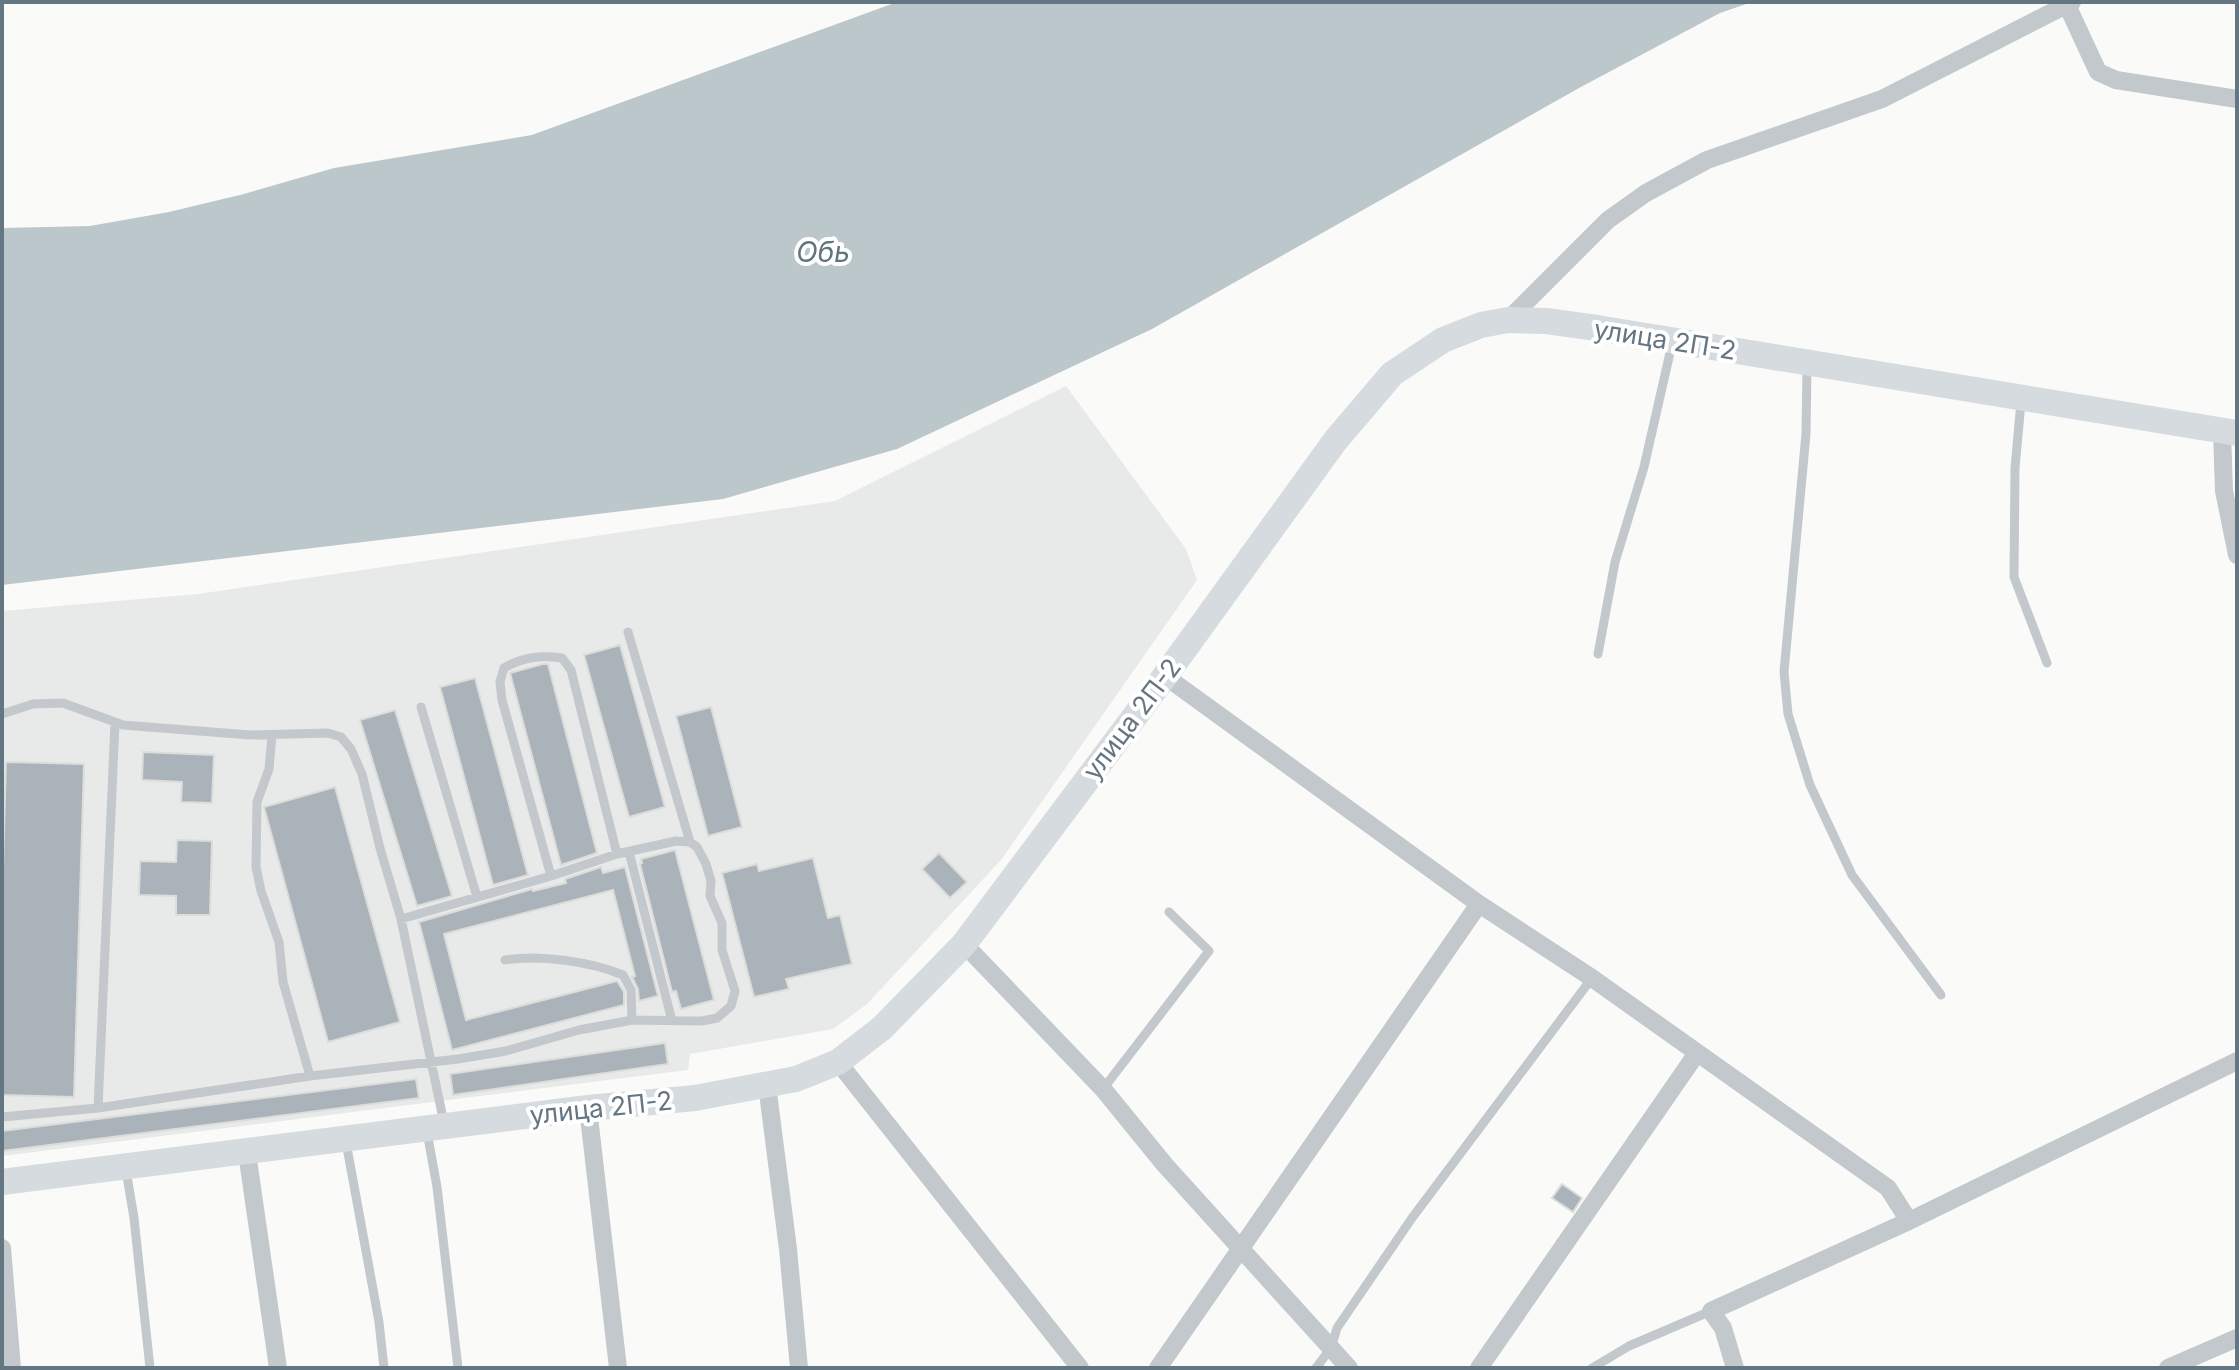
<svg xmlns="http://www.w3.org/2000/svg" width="2239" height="1370" viewBox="0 0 2239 1370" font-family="Inter,sans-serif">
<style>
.built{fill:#e8e9e9}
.water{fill:#bbc7cb}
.building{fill:#aab3b9;stroke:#dcdcda;stroke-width:2}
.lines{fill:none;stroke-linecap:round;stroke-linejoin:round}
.lane{stroke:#c3c8cc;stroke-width:9}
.street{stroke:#c3c8cc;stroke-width:18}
.secondary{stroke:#d6dbdf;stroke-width:26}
.labels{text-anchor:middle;stroke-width:8;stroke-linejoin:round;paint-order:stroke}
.street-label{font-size:26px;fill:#657683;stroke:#fff}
.water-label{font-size:28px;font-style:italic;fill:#60757c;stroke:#fff}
</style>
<rect width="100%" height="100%" fill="#fafaf8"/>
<path class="built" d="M1066,386l120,163 11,31 -196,280 -134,144 -34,25 -143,25 -2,16 -686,86v-545l196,-17 637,-93z"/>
<path class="water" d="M897,2h855l-32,11 -141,75 -427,241 -255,120 -174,50 -721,86v-357l88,-2 79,-14 75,-18 90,-26 198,-33z"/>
<path class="building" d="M620,645l45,162 -36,10 -45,-162z
M543,664h5l49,189 -36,12 -51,-192z
M475,678l53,197 -35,10 -53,-198z
M711,707l31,120 -34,9 -32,-120z
M395,710l57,186 -35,10 -57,-186z
M143,752l71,3 -2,48 -31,-1 1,-20 -40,-2z
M6,762l78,2 -10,333 -72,-2v-193z
M335,787l65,235 -72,20 -64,-235z
M177,840l35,1 -2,74h-34v-19l-37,-1 1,-34 36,1z
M675,850l39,150 -33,9 -5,-18 -4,1 -32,-128 2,-1 -1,-4z
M939,853l28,29 -17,16 -28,-29z
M813,858l15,60 12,-3 12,49 -66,15 3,10 -35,8 -32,-124 35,-9 2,7z
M601,867l2,6 22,-6 33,129 -19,5 -1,-12 -6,-12 3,-1 -22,-86 -169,44 22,86 151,-39 7,11v13l-172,45 -33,-128 113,-33 1,2 33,-8 -1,-4z
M665,1043l3,21 -215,31 -3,-21z
M416,1079l3,19 -417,53v-20z
M1562,1184l20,14 -9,14 -21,-14z"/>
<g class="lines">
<path class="lane" d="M1807,367l-1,67 -22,238 4,42 22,71 42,90 89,120
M2021,402l-6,66 -1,109 33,86
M628,632l62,210
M1598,654l17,-92 29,-95 28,-123
M421,707l56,190
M2,714l31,-10 30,-1 60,22 127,10 78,-2 13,4 10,12 11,25 18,74 21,71 43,204
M272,735l-3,34 -12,33 -1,65 5,24 18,51 4,40 27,94
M629,852l43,169
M551,876l66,-22
M505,960c34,-6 87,2 118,15l8,15 1,30
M1103,1089l106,-138 -40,-39
M98,1108l17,-385
M2,1117l96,-9 212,-32 148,-17 48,-8 73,-21 53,-10 70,1 15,-3 14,-12 4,-15 -13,-41v-27l-12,-27 1,-15 -5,-17 -9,-17 -7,-5 -14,-1 -59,13 -46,-184 -9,-12c-22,-3 -39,-1 -58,10l-4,14 2,18 49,176 -150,43
M427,1132l10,55 21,181
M346,1142l33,180 5,46
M126,1170l8,48 16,150
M1316,1368l15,-20 6,-20 75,-110 180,-240
M1592,1368l37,-22 82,-35"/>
<path class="street" d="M2067,5l31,67 18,8 121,19
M1508,320l100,-100 38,-27 61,-33 175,-61 190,-97
M2222,431l2,60 13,64
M1165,676l314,228 113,74 296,210 21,33
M964,944l139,145 62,76 184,203
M838,1062l242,306
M767,1085l21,164 11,119
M588,1108l30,260
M247,1153l31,215
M2,1248l10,120
M1158,1368l321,-464
M1479,1368l218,-315
M1735,1368l-12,-40 -12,-17 198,-90 328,-160
M2168,1368l69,-30"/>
<path class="secondary" d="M2,1182l586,-74 107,-10 101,-19 42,-17 44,-34 82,-84 201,-268 170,-235 57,-67 51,-34 38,-15 27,-5 38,1 51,7 640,105"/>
</g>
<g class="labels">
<g class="street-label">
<text transform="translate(1665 340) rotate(9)" y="9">улица 2П-2</text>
<text transform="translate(1132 719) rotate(-53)" y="9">улица 2П-2</text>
<text transform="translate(601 1108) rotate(-6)" y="9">улица 2П-2</text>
</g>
<g class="water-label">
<text x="823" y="262">Обь</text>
</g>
</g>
<rect width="2239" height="1370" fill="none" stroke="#657683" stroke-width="8"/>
</svg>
